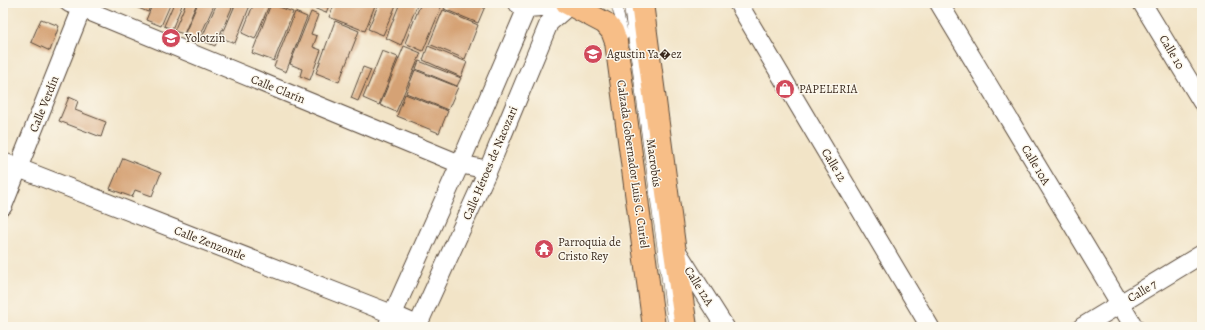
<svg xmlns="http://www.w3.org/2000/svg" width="1205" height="330" viewBox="0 0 1205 330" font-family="Alegreya,serif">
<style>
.building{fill:#d5a274}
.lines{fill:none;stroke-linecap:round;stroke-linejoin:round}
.service-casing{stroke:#564637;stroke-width:10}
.minor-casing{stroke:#564637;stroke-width:20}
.primary-casing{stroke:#564637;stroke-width:24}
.service{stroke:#fff;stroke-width:9}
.minor{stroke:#fff;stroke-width:18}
.primary{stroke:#f7be87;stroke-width:22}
.labels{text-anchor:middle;stroke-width:3;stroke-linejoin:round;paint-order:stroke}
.poi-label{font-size:12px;fill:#3b2a1e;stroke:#fbf7ec;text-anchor:start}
.street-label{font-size:12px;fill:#3b2a1e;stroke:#fbf7ec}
</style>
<rect width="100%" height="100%" fill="#fbf7ec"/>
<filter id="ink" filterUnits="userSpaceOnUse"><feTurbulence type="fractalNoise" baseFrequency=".025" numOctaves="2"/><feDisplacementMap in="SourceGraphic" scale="8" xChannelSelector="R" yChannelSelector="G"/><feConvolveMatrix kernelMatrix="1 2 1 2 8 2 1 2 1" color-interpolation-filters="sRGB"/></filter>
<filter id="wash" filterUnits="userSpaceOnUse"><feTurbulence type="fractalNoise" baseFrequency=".012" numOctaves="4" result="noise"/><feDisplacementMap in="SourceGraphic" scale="16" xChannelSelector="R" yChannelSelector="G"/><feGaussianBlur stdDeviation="0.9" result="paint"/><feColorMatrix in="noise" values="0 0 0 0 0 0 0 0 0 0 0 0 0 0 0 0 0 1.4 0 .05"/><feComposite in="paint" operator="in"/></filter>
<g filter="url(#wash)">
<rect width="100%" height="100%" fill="#f2e4c7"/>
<g id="blocks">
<path class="building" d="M132,3h19l-3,9 -17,-7z
M153,3h18l-10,23 -15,-6z
M174,3h9l-11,26 -8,-3z
M186,3h11l-13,31 -10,-3z
M198,3h17l-16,36 -14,-6z
M217,3h17l-19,43 -14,-6z
M236,3h15l-16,40 -14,-5z
M254,3h16l-15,36 -13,-6z
M312,3h18l-4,10 -15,-6z
M335,3h41l-11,28 -36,-14z
M379,3h18l-14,32 -15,-6z
M400,3h18l-17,42 -15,-7z
M421,3h22l-20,48 -18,-8z
M447,3h36l3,1 -8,19 -34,-14z
M271,4l22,8 -19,49 -22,-8z
M443,10l35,15 -13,34 -36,-15z
M295,12l12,5 -21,55 -12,-5z
M311,12l7,3 -7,19 6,2 -4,11 8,3 -11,30 -10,-4 2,-7 -12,-5z
M41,19l18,7 -9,25 -19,-9z
M335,21l24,10 -20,51 -23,-9z
M404,46l17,7 -25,59 -16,-7z
M428,46l39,16 -6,15 -38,-17z
M382,51l16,6 -19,48 -16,-7z
M419,61l42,17 -4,8 -41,-17z
M363,67l8,3 -13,31 -7,-3z
M415,70l43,17 -10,23 -42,-17z
M405,94l43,17 -9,22 -42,-17z
M69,97l9,4 -3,9 31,12 -5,15 -42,-16z
M123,158l38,15 -9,23 -17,-6 -3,7 -22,-8z"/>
</g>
</g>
<g filter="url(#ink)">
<use href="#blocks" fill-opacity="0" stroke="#564637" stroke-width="1"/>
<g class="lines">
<defs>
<path id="service" d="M615,3l4,12 5,21
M628,3l45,324"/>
<path id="minor" d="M69,3l391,161 28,6
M738,3l192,324
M939,3l195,324
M1142,3l60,99
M518,4l9,4 43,-3
M3,162l389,152 25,11
M3,206l81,-203
M675,248l50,79
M387,327l73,-163 69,-161
M417,327l71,-157 61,-147 23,-20
M1082,327l120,-73"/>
<path id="primary" d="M567,3l38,20 7,8 4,11 38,285
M642,3l32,242 12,82"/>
</defs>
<use href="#service" class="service-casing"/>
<use href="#minor" class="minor-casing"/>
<use href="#primary" class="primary-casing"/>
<use href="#service" class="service"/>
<use href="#minor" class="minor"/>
<use href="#primary" class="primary"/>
</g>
</g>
<defs>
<symbol id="school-disc" viewBox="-11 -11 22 22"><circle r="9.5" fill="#d1495b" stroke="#fbf7ec"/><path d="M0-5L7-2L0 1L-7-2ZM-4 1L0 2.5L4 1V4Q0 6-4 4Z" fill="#fff"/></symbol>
<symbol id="shop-disc" viewBox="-11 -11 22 22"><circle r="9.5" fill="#d1495b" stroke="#fbf7ec"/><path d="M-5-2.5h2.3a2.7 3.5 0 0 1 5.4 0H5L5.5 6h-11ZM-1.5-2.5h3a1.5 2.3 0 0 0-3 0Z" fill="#fff"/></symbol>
<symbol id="temple-disc" viewBox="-11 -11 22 22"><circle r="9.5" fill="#d1495b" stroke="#fbf7ec"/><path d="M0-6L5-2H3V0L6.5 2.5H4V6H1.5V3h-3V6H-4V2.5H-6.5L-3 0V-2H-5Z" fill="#fff"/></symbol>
</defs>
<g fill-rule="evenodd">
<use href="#school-disc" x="160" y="27" width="22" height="22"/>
<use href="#school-disc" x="582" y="43" width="22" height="22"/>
<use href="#shop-disc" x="774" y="78" width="22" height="22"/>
<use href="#temple-disc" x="533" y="238" width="22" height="22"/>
</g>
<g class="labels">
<g class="poi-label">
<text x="185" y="42">Yolotzin</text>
<text x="607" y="58">Agustin Ya�ez</text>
<text x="799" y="93">PAPELERIA</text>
<text x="558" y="246">Parroquia de<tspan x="558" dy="14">Cristo Rey</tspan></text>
</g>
<g class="street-label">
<text transform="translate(1172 52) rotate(59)" y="4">Calle 10</text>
<text transform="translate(278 89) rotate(22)" y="4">Calle Clarín</text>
<text transform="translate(44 104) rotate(-68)" y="4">Calle Verdín</text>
<text transform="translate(490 163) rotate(-67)" y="4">Calle Héroes de Nacozari</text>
<text transform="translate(654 163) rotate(82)" y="4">Macrobús</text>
<text transform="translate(633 164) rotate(82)" y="4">Calzada Gobernador Luis C. Curiel</text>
<text transform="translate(834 165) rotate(59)" y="4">Calle 12</text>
<text transform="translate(1036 165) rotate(59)" y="4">Calle 10A</text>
<text transform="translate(210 243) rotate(21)" y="4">Calle Zenzontle</text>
<text transform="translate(699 286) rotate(58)" y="4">Calle 12A</text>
<text transform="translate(1142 291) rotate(-31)" y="4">Calle 7</text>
</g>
</g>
<rect width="1205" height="330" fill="none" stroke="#fbf7ec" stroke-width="16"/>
</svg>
